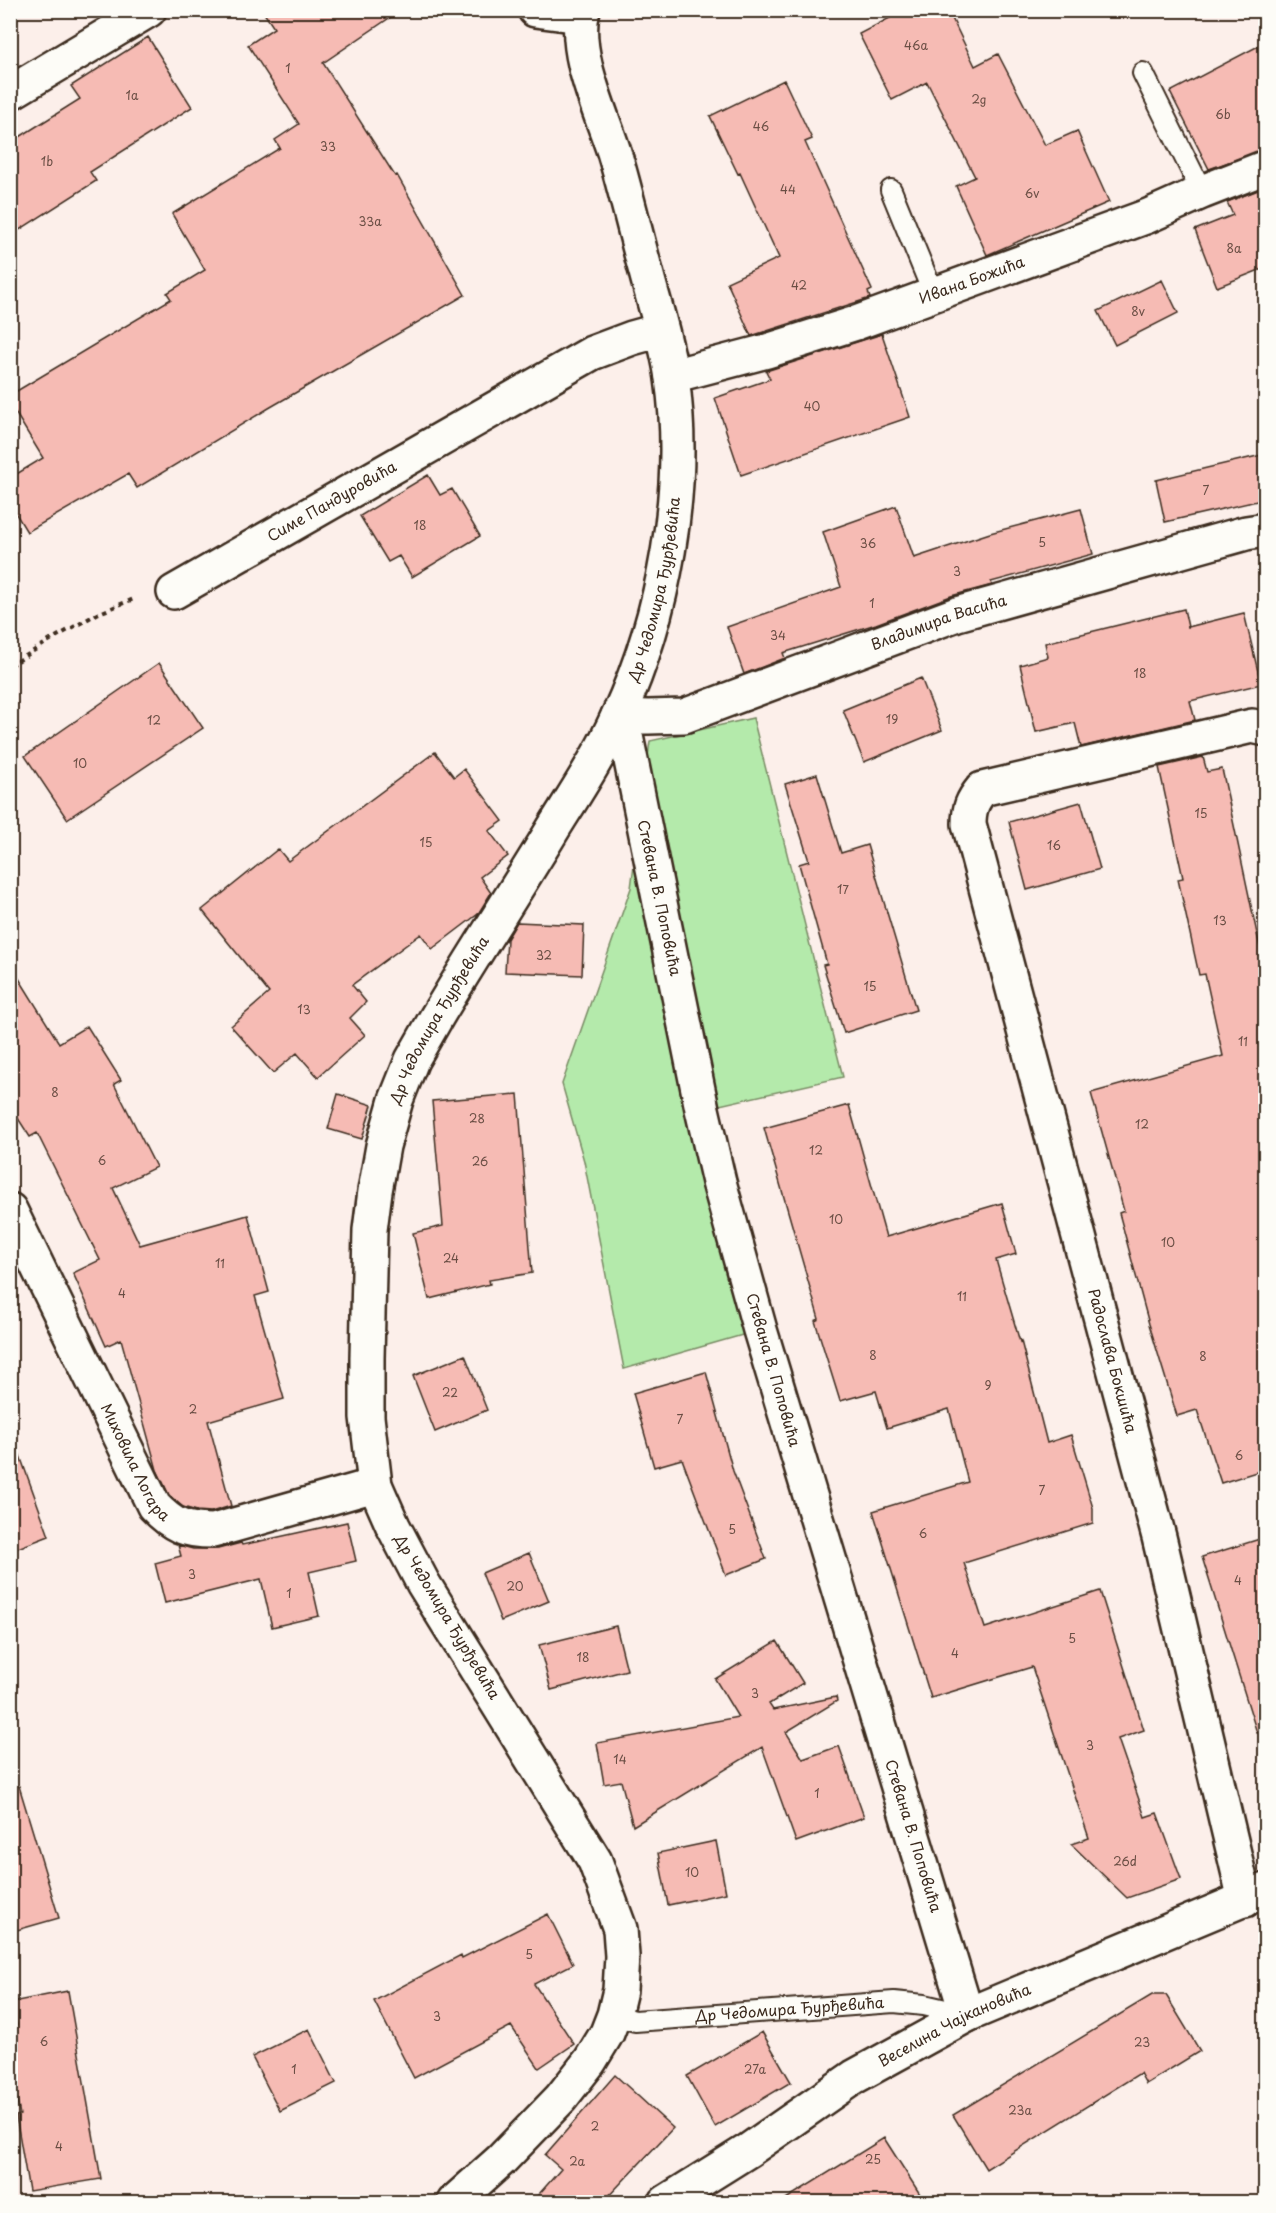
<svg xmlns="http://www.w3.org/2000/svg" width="1276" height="2213" viewBox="0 0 1276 2213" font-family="'Playpen Sans',sans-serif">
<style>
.green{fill:#b4eaab;stroke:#788a64;stroke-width:1.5}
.building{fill:#f6bbb4;stroke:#3b2a1e;stroke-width:1.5}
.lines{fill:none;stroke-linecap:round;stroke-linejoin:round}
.lane-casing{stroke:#3b2a1e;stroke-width:24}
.street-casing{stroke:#3b2a1e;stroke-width:38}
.secondary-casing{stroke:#3b2a1e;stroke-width:38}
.path{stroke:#3b2a1e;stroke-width:4;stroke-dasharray:4.5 4.5;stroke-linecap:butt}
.lane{stroke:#fdfcf7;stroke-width:20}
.street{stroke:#fdfcf7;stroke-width:33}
.secondary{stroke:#fdfcf7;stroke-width:33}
.labels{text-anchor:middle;stroke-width:5;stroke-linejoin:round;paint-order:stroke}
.number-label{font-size:12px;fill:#6a4e44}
.street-label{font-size:15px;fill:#3b2a1e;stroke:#fdfcf7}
</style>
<rect width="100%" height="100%" fill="#fcefea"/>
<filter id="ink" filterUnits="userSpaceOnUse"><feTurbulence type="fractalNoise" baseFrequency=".0167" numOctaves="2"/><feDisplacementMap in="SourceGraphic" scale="12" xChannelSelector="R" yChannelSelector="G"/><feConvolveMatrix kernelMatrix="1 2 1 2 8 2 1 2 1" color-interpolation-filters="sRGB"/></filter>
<g filter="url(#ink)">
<path class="green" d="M753,718l90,359 -141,32 58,221 -136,39 -40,-208 -22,-77 69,-196 19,-147z"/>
<path class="building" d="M262,10h139l-78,53 72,113 2,-1 68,120 -196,113 -132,80 -9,-14 -101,58 -17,-28v-26l33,-20 -33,-54v-9l161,-96 -4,-6 38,-23 -33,-56 108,-66 -5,-8 24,-16 -51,-79 26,-17z
M905,10h43l27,56 23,-12 47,91 32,-14 32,71 -122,53 -31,-69 19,-9 -48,-95 -35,18 -33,-66z
M148,37l44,70 -102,65 6,9 -86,55v-93l70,-44 -9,-13z
M1266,42v107l-57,20 -39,-77z
M784,80l28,59 -7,3 67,148 -4,2 2,6 -119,38 -24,-54 52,-24 -39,-85 -2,1 -28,-58z
M1266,187v90l-4,-8 -45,18 -22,-57 38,-15 -6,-13z
M1162,280l16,33 -63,32 -17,-34z
M882,334l28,83 -169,58 -26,-77 55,-19 -4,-8z
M1266,454v45l-101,23 -9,-42z
M428,475l12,20 12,-6 28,47 -68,41 -13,-21 -11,6 -28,-46z
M896,506l18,52 76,-25 91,-24 12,45 -102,28 1,3 -41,11 -75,28 -93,29 2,5 -41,16 -17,-47 114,-40 -18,-55z
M1184,609l4,18 56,-14 17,71 -71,17 5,19 -114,27 -6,-24 -39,9 -16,-67 28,-8 -3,-14z
M159,663l44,65 -136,91 -42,-63z
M921,678l21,52 -78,32 -21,-52z
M435,752l19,25 10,-8 39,52 -14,10 19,25 -28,21 11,16 -13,21 -46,35 -11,-15 -69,51 14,17 -16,16 15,17 -47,42 -21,-24 -24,20 -42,-47 38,-33 -67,-83 76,-61 10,12z
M1203,757l4,15 15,-3 44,207v493l-45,14 -24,-73 -20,6 -28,-92 -30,-111 5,-2 -33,-118 132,-37 -18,-82 -6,1 -21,-96 5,-1 -24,-111z
M817,774l24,79 26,-8 49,165 -72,23 -21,-68 4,-1 -28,-100 10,-3 -24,-77z
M1081,802l19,67 -73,21 -18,-68z
M517,922l67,3 -2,50 -77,-3 2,-33z
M10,964l49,79 28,-17 34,54 -7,4 42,83 -43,21 27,57 108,-30 21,77 -14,4 29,103 -76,22 23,85 -20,6 -14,-1 -14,-4 -14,-12 -12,-25 -36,-131 -15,7 -33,-73 27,-13 -63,-127 -7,4 -20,-31z
M338,1094l34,11 -10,34 -34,-10z
M518,1094l14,179 -43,7 1,4 -61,15 -16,-66 30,-7 -11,-125z
M849,1105l37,132 116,-34 14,51 -20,6 24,82 1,-1 26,102 24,-8 22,73v15l-129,40 21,65 115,-37 44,139 -26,9 27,78 12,-4 24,66 -54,19 -56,-54 18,-6 -57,-171 -101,31 -58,-187 95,-29 -19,-73 -62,19 -11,-37 -36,10 -25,-80 4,-2 -55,-191z
M465,1355l22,55 -52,22 -22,-56z
M706,1372l27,99 33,88 -40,16 -44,-116 -28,8 -21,-74z
M15,1442l34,94 -39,15v-108z
M347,1522l9,39 -47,11 10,44 -47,11 -11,-48 -96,24 -10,-40 26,-7 -3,-11 15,4h25l23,-6 1,2z
M1266,1537v195l-9,1 -55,-176z
M529,1553l20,48 -48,20 -19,-48z
M616,1626l11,44 -76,20 -12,-45z
M777,1641l26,42 -34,21 4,6 63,-13 1,4 -51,31 17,27 36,-13 25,71 -68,25 -34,-95 -129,79 -12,-45 -17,3 -7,-41 141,-26 -23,-38z
M19,1786l40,132 -49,14v-145z
M716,1841l10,52 -58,12 -10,-52z
M548,1914l25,50 -39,20 40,60 -35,24 -28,-42 -97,52 -40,-77 87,-46 1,3z
M68,1991l33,188 -72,12 -13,-75 4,-1 -10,-48v-40l7,-2 -5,-23z
M1152,1995h14l34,56 -54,33 -6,-11 -154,96 -33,-54z
M309,2029l27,54 -56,28 -28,-54z
M762,2032l29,50 -76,45 -28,-51z
M615,2075l58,53 -70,74h-71l29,-33 -16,-14z
M884,2138l41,64h-144z"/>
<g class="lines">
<defs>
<g id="lane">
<path d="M1143,73l59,119"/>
<path d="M891,190l43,105"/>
<path id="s1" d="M614,2015l21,6 259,-19 30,3 43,10"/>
</g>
<g id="street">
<path d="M535,10l46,6"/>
<path d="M10,93l139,-83"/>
<path id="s2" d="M672,376l95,-25 89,-28 292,-107 54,-24 64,-25"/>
<path id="s3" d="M174,592l418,-239 40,-15 29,-8"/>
<path id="s4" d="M10,1210l144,296c19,20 31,25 59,25l162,-46"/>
<path d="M1245,1900l-86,-363 -190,-713c0,-15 3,-23 13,-35l270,-63 14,3"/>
<path id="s5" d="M967,2015l-207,-685 -41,-148 -17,-73 -77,-378 -7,-15 30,1 36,-1 273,-102 289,-81 20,-3"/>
<path id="s6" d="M454,2202l47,-42 60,-62 29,-37 17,-28 7,-18 6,-25 2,-34 -2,-27 -25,-68 -172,-278 -30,-57 -18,-41 -8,-68v-59l3,-128 5,-39 8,-45 13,-46 16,-40 24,-42c38,-64 79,-126 117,-189 23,-37 47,-73 65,-113 46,-100 70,-228 54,-338 -5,-36 -17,-71 -26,-106 -11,-40 -20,-80 -32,-120 -13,-40 -42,-101 -31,-142"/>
</g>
<g id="secondary">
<path id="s7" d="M666,2202l83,-52 105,-73 113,-62 299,-125"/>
</g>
</defs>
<use href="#lane" class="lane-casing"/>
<use href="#street" class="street-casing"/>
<use href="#secondary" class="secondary-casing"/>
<path class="path" d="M10,666l42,-27 45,-25 39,-16"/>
<use href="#lane" class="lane"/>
<use href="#street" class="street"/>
<use href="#secondary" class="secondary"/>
</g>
</g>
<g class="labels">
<g class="number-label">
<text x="916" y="50">46a</text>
<text x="288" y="73">1</text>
<text x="132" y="100">1a</text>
<text x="979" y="104">2g</text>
<text x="1223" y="119">6b</text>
<text x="761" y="131">46</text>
<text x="328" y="151">33</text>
<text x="47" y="166">1b</text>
<text x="788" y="194">44</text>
<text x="1032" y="198">6v</text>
<text x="370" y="226">33a</text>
<text x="1234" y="253">8a</text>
<text x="799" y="290">42</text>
<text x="1138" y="316">8v</text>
<text x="812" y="411">40</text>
<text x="1206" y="495">7</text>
<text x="420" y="530">18</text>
<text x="1042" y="547">5</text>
<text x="868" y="548">36</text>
<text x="957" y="576">3</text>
<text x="872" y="608">1</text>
<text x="778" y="640">34</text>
<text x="1140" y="678">18</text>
<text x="892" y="724">19</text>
<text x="154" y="725">12</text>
<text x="80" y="768">10</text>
<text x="1201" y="818">15</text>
<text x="426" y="847">15</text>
<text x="1054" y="850">16</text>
<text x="843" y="894">17</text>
<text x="1220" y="925">13</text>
<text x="544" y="960">32</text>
<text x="870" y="991">15</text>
<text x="304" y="1014">13</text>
<text x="1243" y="1046">11</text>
<text x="55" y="1097">8</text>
<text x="477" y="1123">28</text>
<text x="1142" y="1129">12</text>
<text x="816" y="1155">12</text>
<text x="102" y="1165">6</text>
<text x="480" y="1166">26</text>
<text x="836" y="1224">10</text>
<text x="1168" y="1247">10</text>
<text x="451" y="1263">24</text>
<text x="220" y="1268">11</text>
<text x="122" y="1298">4</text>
<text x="962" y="1301">11</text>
<text x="873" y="1360">8</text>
<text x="1203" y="1361">8</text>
<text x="988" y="1390">9</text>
<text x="450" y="1397">22</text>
<text x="193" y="1414">2</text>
<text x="680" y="1424">7</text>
<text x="1239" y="1460">6</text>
<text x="1042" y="1495">7</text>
<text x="732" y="1534">5</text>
<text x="923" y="1538">6</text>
<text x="192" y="1579">3</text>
<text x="1238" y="1585">4</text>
<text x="515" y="1591">20</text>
<text x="289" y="1598">1</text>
<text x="1072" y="1643">5</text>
<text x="955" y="1658">4</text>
<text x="583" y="1662">18</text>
<text x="755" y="1698">3</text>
<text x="1090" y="1750">3</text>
<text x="620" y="1764">14</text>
<text x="817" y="1798">1</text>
<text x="1125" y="1866">26d</text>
<text x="692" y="1877">10</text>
<text x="529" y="1959">5</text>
<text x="437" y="2021">3</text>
<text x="44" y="2046">6</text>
<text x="1142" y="2047">23</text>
<text x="294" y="2074">1</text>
<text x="755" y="2074">27a</text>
<text x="1020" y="2115">23a</text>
<text x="595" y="2131">2</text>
<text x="59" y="2151">4</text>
<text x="873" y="2164">25</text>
<text x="577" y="2166">2a</text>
</g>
<g class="street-label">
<text dy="5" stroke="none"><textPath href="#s2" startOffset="315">Ивана Божића</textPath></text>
<text dy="5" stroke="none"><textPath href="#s3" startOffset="182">Симе Пандуровића</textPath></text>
<text dy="5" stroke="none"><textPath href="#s6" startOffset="1809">Др Чедомира Ђурђевића</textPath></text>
<text dy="5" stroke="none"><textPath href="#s5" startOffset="1684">Владимира Васића</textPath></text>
<text transform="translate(659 898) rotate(78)" y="5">Стевана В. Поповића</text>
<text dy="5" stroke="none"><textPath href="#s6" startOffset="1323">Др Чедомира Ђурђевића</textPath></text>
<text transform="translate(1112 1361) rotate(75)" y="5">Радослава Бокшића</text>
<text transform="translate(773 1370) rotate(74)" y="5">Стевана В. Поповића</text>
<text dy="5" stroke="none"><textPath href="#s4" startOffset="282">Миховила Логара</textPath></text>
<text transform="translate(447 1617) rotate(59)" y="5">Др Чедомира Ђурђевића</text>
<text transform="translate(913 1836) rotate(73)" y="5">Стевана В. Поповића</text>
<text dy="5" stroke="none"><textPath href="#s1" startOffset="177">Др Чедомира Ђурђевића</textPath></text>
<text dy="5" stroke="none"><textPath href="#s7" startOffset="339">Веселина Чајкановића</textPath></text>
</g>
</g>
<rect width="1276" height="2213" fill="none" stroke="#fdfcf7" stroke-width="36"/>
<rect x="18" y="18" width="1240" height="2177" fill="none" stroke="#3b2a1e" stroke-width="2" filter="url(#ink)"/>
</svg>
